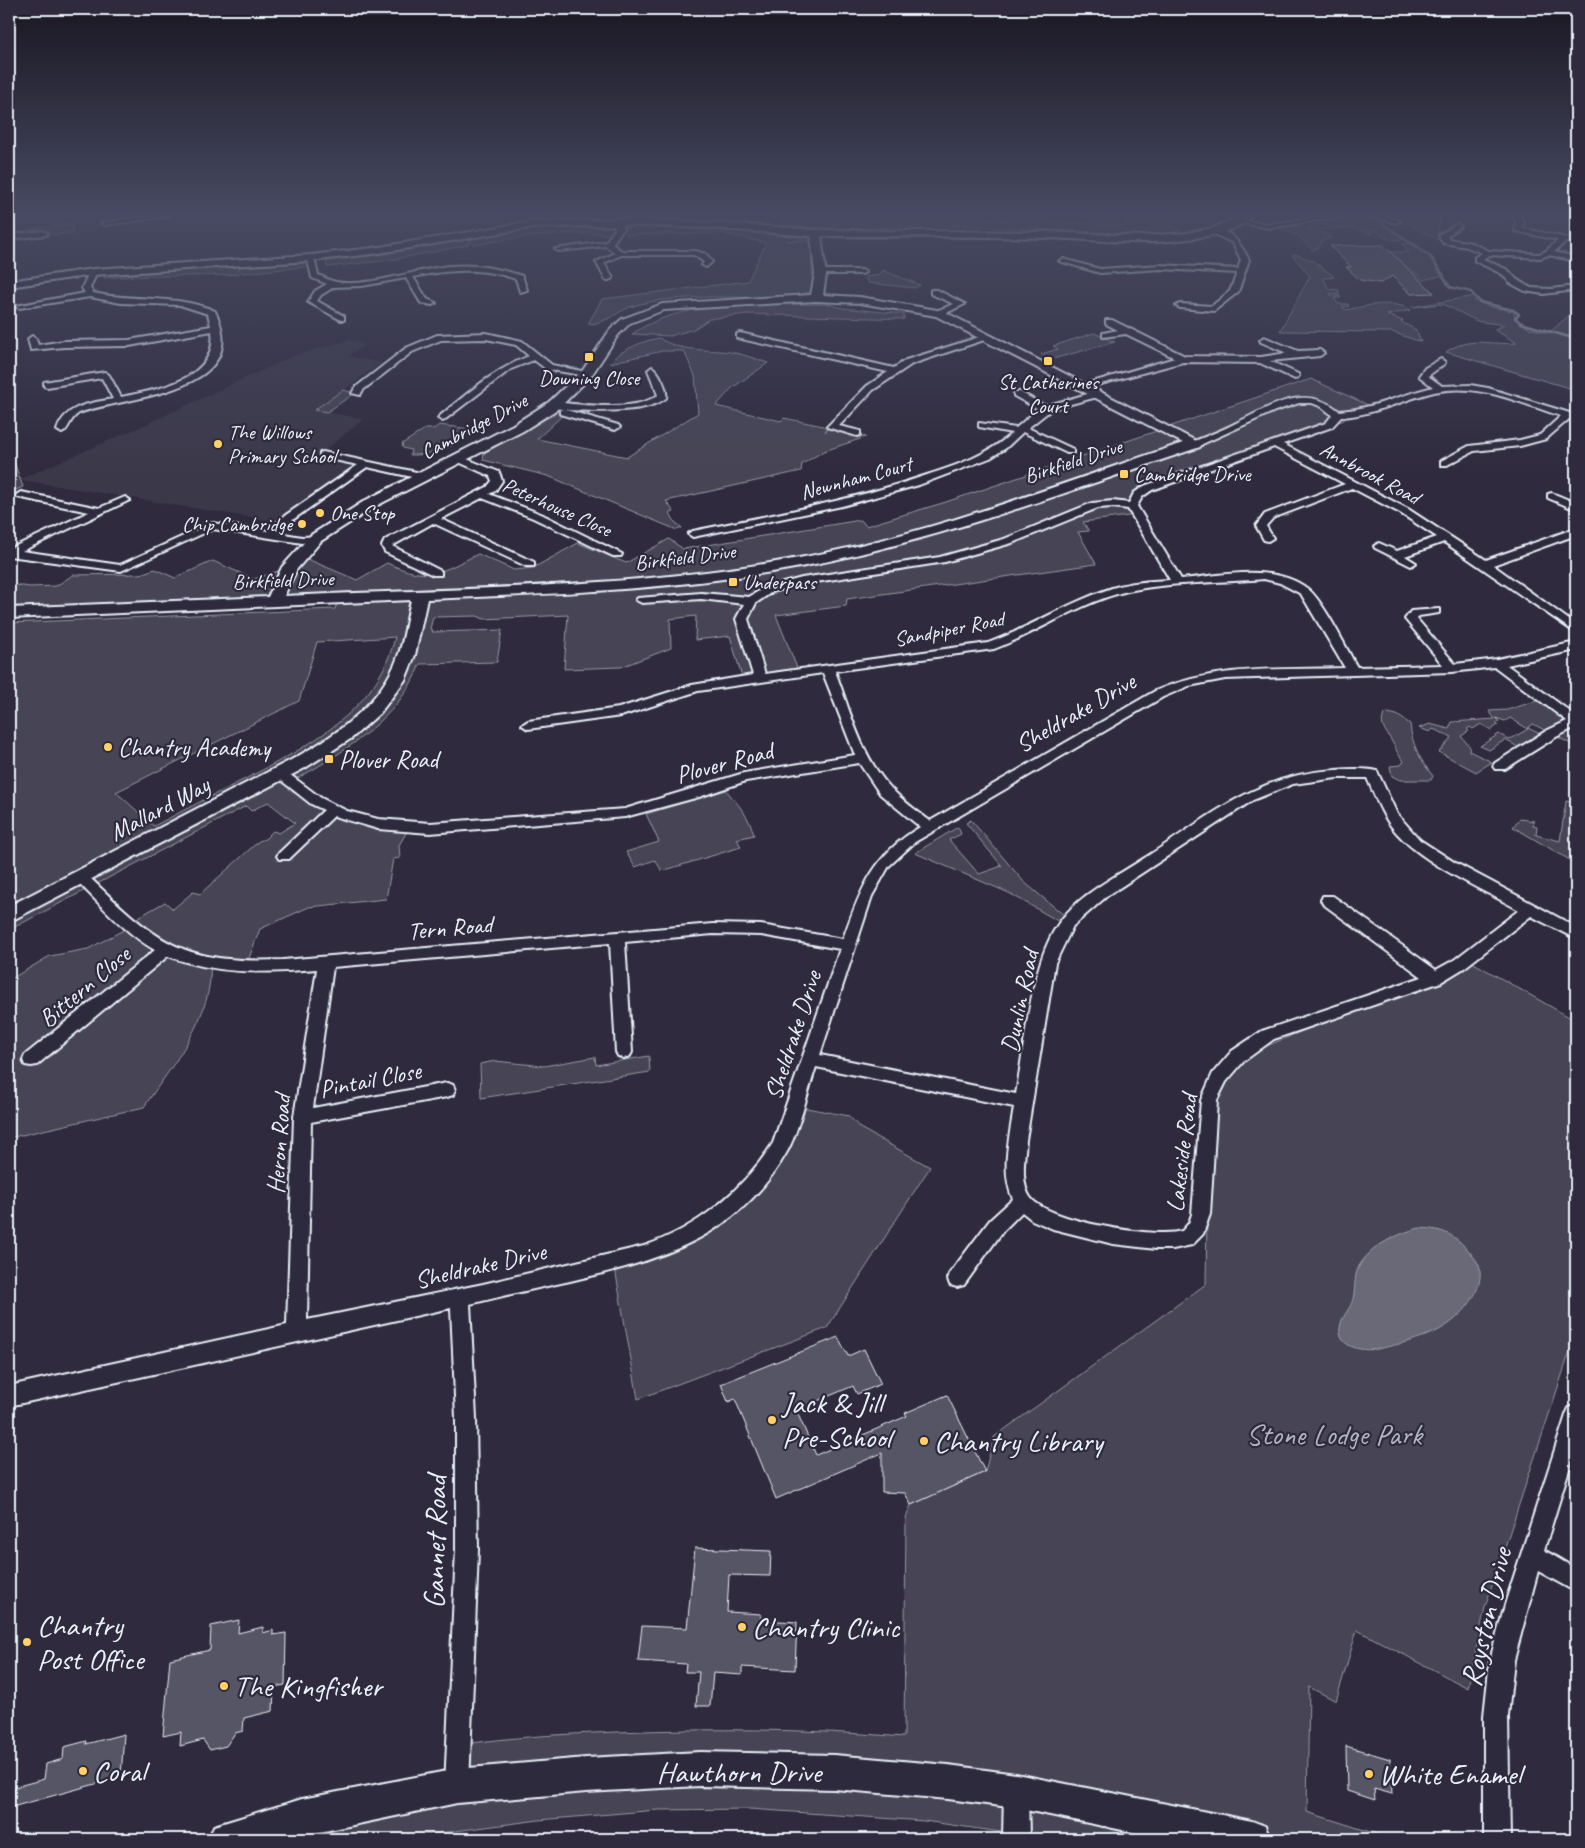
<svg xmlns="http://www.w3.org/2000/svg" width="1585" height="1848" viewBox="0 0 1585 1848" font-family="Caveat,sans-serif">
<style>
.built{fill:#3b3749}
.green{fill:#464455;stroke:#979aa6;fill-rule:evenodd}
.water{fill:#696978;stroke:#9c9fab}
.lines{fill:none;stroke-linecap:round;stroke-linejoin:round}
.stream{stroke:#9c9fab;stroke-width:2.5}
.building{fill:#575565;stroke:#e8f1f8}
.street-casing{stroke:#e8f1f8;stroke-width:4}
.secondary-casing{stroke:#e8f1f8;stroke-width:4}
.street{fill:#2f2a3d;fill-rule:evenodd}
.secondary{fill:#2f2a3d;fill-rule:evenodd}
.poi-dot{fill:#ffd166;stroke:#2f2a3d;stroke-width:2}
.labels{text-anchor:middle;stroke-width:4.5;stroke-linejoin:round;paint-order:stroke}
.far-poi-label{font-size:21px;fill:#e8f1f8;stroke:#2f2a3d;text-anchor:start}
.far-street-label{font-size:21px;fill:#e8f1f8;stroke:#2f2a3d}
.street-label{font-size:25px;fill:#e8f1f8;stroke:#2f2a3d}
.poi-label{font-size:25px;fill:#e8f1f8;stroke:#2f2a3d;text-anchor:start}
.near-poi-label{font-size:30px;fill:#e8f1f8;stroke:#2f2a3d;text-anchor:start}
.near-park-label{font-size:30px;fill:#afb4bf;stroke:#2f2a3d}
.near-street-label{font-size:30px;fill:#e8f1f8;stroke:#2f2a3d}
</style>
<rect width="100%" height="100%" fill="#2f2a3d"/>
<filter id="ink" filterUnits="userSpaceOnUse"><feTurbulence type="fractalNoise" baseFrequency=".02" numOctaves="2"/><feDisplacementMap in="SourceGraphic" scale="10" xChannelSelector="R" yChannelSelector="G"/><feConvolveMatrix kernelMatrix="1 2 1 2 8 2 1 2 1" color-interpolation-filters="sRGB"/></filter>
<g filter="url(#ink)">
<path class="built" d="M350,340l17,4 -19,12 34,7 -67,47 49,9 -51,41 42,7 -83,54 -251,-41 2,7 -14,6v-45l11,31 120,-52 155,-72z"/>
<path class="green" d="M880,216h70l180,10 -6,-10h35l27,18h-53l-180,-9 -117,4 -56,-4 1,-5 86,-1z
M1423,216h18l-4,22 5,4 -35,-19v-2z
M1352,217h22l35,23 -20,-1 -7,-3 -4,-5 -7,-1v4h-3c-22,-14 -38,2 -60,-8z
M73,223l-1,10 -25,2 1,-4h-18l1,-2z
M633,224l115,2 62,14 -25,1h27v49c-14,11 -82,6 -102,7 -25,1 -57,2 -80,10 -15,6 -25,17 -42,17l14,-25 146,-18 18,-38 -45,-10 -95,2 3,-9z
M615,225v10c-48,-4 -94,1 -141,10l-1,-3 -6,1 1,2 -77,15 -64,7 -1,-6 5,-3 185,-32z
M1296,226l30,8 5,4 -8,2 -4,7 -7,3 -15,-15 -17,-7z
M1414,243l9,7 22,25 -22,5c-5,-4 -6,-10 -18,-10l-16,-18h20l-7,-8z
M1295,254l18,7 18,13 3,3 -11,1 6,11 10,1v3l-9,1 2,2h8l1,2h-7l4,6h10l1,2 -7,1 4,3c19,-4 47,-11 65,0l-24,5 16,6 -2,1 15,8 5,12 -29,-10 -112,-1 30,-55 -18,-21z
M309,260l5,6 -72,7 -6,-8z
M233,265l6,9c-45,4 -90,0 -135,4l2,-5z
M882,270l38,15 -5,3 -47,-5 -3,-6 15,-2z
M1475,296v5l16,6 23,4 1,8 14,9 20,5 25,-22h2v79l-130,-38c23,-17 46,-6 71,-9l-21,-12 -1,-2 9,-4 -27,-4 -34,-17 -31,3z
M773,304h55l15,4 61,6v5l-158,-5 -37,5 -15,10 -24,7 -38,-2c42,-29 92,-27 141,-30z
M1094,333l21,9 -66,18 -8,-6 17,-5 -5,-3z
M659,338c21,14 47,11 71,14 13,2 26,7 38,11l-36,25 -16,18 65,15 3,-3 44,9 -3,5 5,-4 36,9 -42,14 -22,13 -1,7 -135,30 8,11 -4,1 5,9 7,6 -5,2 -129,-54 -65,-16 1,-7 78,-43 4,2 -29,27 90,18 71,-44 -3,-37 -11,-25h-22l-52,12c6,-11 35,-23 49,-25z
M1311,379l66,30 -29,5 -4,6 -206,75 -2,20 -53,7 6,9 -11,1 18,32 -249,35 -1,7 -70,9 23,58 -56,7 -13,-44 -35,4 1,-24 -26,3 1,29 -50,19 -57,2 4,-54 -84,4 -7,-3 -44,1 -3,12 3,1 -1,2 70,-2 -5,32 -77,2c-21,56 -79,90 -129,118l41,28 77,18 -10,17 1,13 -7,1 -7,40 -77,8 -49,22 -11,29 -9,8 -30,-4c5,54 -38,103 -66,145l-135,31v-158l41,-24 38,-7 43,-23 -3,-3 37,-21 8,7 20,-17 7,2 59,-53 6,-2 8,-8 6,2 16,-10 -27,-21 -17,9 -5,-5 -237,124v-307l326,-14 3,-9 -329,13v-29l21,3 26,-1 17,-11 67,-1 15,-5 20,9 38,-17 41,18 36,-12 10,-11 57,24 30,-17c42,19 52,10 91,-9l36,16 19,-2 45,-25 48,20 43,-24 14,10 178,-29 5,6 80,-24zM395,637c-17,74 -88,110 -150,142 -30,15 -61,31 -91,47l-38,-34 183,-91 18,-59z
M343,390l12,3 -28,19 -13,-2z
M439,425l32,4c-10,18 -42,27 -61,26l1,-5 -8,-2 -1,-4 23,-15h9z
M9,448l14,39 -14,6z
M1543,699l33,23v22l-7,-1 -36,-19 -5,4 12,6 -22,13 -13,-7 -16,10 -9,-4 19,-12 10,6 19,-11 -18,-11 -5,3 -9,-3 3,3 -3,2 2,2 -7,5 -10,-6 -8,5 -3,-2 -3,2 2,2 -8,5 9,11 -1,4 23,11 -16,10 -37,-20 13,-15 -19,-8 -3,3 -11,-4 11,-4 19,5 3,-7 43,-3 -6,-8 18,-1z
M1388,713l9,2 13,9c2,21 10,36 23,52l-2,4h-31l-8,-4 -2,-10 11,-1 3,-4c-7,-7 -8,-13 -13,-21 -5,-10 -12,-13 -7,-26z
M726,790c11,13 24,27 28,45l-17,4 4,8 -79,24 -7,-11 -20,7 -9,-15 33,-10 -13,-28z
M1566,801l10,2 -1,60 -62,-36 6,-8 15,2 -1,4 4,1 -1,9 24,6z
M971,820l53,62 46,38 -5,5 -56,-32 -94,-40 43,-26 3,7 -12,6 30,34 23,-8 -36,-43z
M1472,962l104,59v312l-91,274 -17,81 -111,-58 -21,71 -27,-14 -2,125 86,27h-344l-125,-18 -175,-12 -91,1 -119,10 -145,19h-167l32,-11 198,-42 1,-41c53,-8 105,-11 159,-13 96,-4 191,-3 287,5l2,-219 5,-13 74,-33 9,-35 212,-153 1,-68 10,-123 31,-39 59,-25 139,-50z
M649,1056l1,16 -169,26 -1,-34 15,-3 49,5 51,-9 1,8z
M796,1106l53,10 11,12 70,39 -103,161 -189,71 -24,-136 26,-6 103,-63z"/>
<path class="water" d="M1419,1228c22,1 34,5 49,22 4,5 11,12 12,19 3,26 -22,52 -43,62 -17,8 -37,13 -55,17 -17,5 -49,0 -41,-25 2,-8 10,-15 12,-24 3,-12 0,-25 8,-36 13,-19 37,-29 58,-35z"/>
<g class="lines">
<path class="stream" d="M1381,216l-4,4 54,37 19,30 21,5 9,10 33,8 6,4 -4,4 6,5 55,16"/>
</g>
<path class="building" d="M1383,245l51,48 -23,1 -19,-18 -11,7 -21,-3 -14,-13h5l-21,-21z
M838,1337l10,19 16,-7 17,35 -24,10 -4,-8 -57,24 20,45 91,-39 -2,-3 42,-18 38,77 -74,33 -6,-12 -23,-1v-39l-106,46 -41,-100 -7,3 -7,-18z
M695,1548l76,3 -1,25 -41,-1 -2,37 34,2v6l36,2 -2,48 -53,-3v8l-29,-2 -3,33h-14l3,-34h-14l1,-8 -48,-3 4,-35 45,2z
M239,1620l-1,13 25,-6v6l10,-3v5l13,-2 -1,52 -11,2 -1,24 -29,7 -1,13 -8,2 -9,13 -16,4 -7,-10 -23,6 1,-14 -18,4 7,-77 40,-9 1,-24z
M124,1734l-3,43 -109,30 3,-20 29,-8 2,-15 17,-5 1,-12 23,-6 -1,3z
M1346,1746l44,13 2,35 -18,-5 1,11 -28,-9z"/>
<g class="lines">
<defs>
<path id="street" d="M146,216h24l-65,9 -4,-2z
M1324,216h20l-75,12 -34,-6 4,-2 30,4z
M1373,216h12l15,5 -4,2z
M1512,216h7l5,6 -2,6 54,12v4l-11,-2 -11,10 22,5v4l-27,-6 -9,3 -51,-3 -6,4 25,11 8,9 15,9 20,1 25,-3v4l-33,4 -18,-3 -15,-8 -8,-9 -27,-13v-4l7,-4 -15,-6 -24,-4 -4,-8 18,-11 4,2 -14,10 2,3 23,4 17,8 50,3 7,-3 12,-11 -43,-9 1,-9z
M618,220l4,2 1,7 -11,15 10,7h73l11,3 6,8 -6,5 -4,-2 2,-3 -10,-7h-73l-17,8 9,15 -4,2h-3l-10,-18 19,-9 -9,-7 -47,5 -4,-2 51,-7 9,-13 -1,-7z
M1212,229c19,-1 30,17 37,31l-11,32 -24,19 -34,-3 -4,-2 4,-2 32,2 18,-15 7,-18 -77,-4 -60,4 -41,-12 4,-2 37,10 60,-4 78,4 3,-9 -8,-17 -21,-10z
M43,231l4,2 -1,2 -37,4v-4z
M307,256l7,2 4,17c6,2 12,6 18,7 30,6 81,-13 114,-16 25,-2 48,2 72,10l5,14 -7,2 -4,-13c-35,-12 -67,-9 -103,-2l14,22 9,4 -4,2 -11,-2 -15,-25 -44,8 -28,1 -13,8 -4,6 27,15v4h-3l-33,-18 7,-11 12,-7 -15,-6z
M93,270l4,2 -7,16 3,5c41,9 83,1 122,18 40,83 -90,85 -136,102 -10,6 -10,17 -17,20l-5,-3c8,-25 34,-27 56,-31l-11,-21 -55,9 -3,-1v-4l61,-10 4,3 12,22 5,-1c35,-7 92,-18 86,-65l-83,15 -65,1 -33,3 -3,-11 4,-3 4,3 2,6 26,-4 65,-1 82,-14 -3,-12 -28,-9 -59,-2 -31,-6 -71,11 -4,-2 70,-13 -3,-5 7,-16z
M822,270h40l4,2 -4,2h-43v-4z
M931,290h6l28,14 -23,11h-6v-4l18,-7 -23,-10z
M1106,320h6l73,36 76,1 26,-4 -26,-11 -1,-2 4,-3 34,14 22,-1 4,3 -4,3 -50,5 28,13 1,2 -4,3 -35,-16 -77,-1 -101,27v-4l93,-27 -49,-24 -23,3v-4l15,-3 -12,-6z
M486,333l36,8 30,24 39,8 -4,3 -41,-7 -12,-9 -23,9 -68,52 -5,-3 2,-2c29,-24 54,-46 89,-60l-13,-11 -30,-6 -45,1 -29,12 -49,38 -3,5 -8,-2 4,-6 50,-39 31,-13z
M740,333l154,35 12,-8 80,-25 7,2 -81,27 -39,26 -34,36 21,5v4l-3,1 -30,-9 40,-41 21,-14 -151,-34v-4z
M1441,359l4,3 -1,2 -16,12 14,10 28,-1 18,3 88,27v6l-7,-2 -23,20 -26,7 -46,5 -27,14h-6v-4l28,-15 51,-6 20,-5 21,-19c-40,-13 -84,-34 -127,-24 -32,8 -60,23 -93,25l-9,10 -49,17 125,65 78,51 90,-32v7l-83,30 83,60v8l-132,-91 -39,14 11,7 -5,3 -36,-18 -1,-2 5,-3 18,8 40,-14 -37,-24 -48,-25 -79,30 -7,8 7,12 -5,3 -4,-1 -8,-14 9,-12 80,-30 -71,-37 -122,43 -10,7 -5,9 44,73c40,-3 92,-17 127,10 16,13 38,59 49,78l86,-2 -38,-46 6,-8 28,-2v4l-20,3 -2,3 38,45 42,-5 79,-17v8l-69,15 69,51v11l-20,10 -51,32h-10l-2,-3 2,-3 51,-32 21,-10 -72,-54 -43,5 -227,7 -36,7 -26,11 -248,145 -26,24 -17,30 -52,159 196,39c9,-48 14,-124 39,-165 19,-32 57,-50 88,-70 64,-40 113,-85 192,-89 13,-1 29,-2 42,1l20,43 23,26 34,22 122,65v12l-45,-23 -67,52 -23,14 -167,57 -30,22 -18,21 -9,18 -7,114 -7,20 -11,11 -19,4h-17l-43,-5 -60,-15 -21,-9 -10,-8 -19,19 -39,54 -7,2 -7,-2 -2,-6 2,-6 40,-53 23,-21c-13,-28 -3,-63 1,-92l-198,-40c-9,26 -16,60 -28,83 -49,88 -128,110 -218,131 -33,7 -67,15 -100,23l6,114 2,132 -9,236 -3,9 -9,3 -9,-3 -3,-9 11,-236v-132l-5,-110 -442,98v-20l278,-61 7,-208 23,-148c-51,4 -101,6 -149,-13l-131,109 -6,1 -6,-1 -2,-5 2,-5 130,-105c-30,-17 -54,-45 -78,-69l-2,-3 2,-3h10c71,68 93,89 196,85l430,-36 48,1 82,14c17,-49 31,-85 77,-112l-40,-33 -21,-31 -113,18 -47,16 -74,20 -195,16 -52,-4 -44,-13 -45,43h-10l-2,-3 2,-3 45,-43 -13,-6 -38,-30 7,-4 5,1 36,27 26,13 31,8 52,4 195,-14 119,-36 111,-18 -32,-82 -125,18 -77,25 -93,13 -6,-4 6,-4 91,-13 73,-23 61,-10 -17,-56 8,-15 -43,-5 -59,4 -6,-3 2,-2 63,-5 48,4 15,-9 38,-10 138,-21 64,-18 88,-36 21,-2 16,2 5,-10 10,-7 182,-63 6,-8 -10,-8 -10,-4h-13l-24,8 -77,35h-6v-4c15,-6 31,-12 46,-20 34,-16 67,-39 101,-11 33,-2 62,-16 94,-24l-14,-11 6,-8zM1113,507l15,2 42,71c-19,1 -39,2 -58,8 -43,14 -81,39 -124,55l-223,31 -17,-55 8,-16 16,-11 31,-8 142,-22 67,-19 86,-35zM1264,579l16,4 21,11 44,74c-67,2 -127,-3 -190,23l-225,130c-14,-11 -29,-21 -41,-35 -29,-32 -39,-76 -54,-115l159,-22c43,-16 82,-44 126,-56 41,-11 101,-10 144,-14zM1337,778h30c6,13 11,27 18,39 24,42 92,69 134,93l-65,50 -18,10 -103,-74h-10l-2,4 2,4 99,73 -160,54 -30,20 -19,22 -12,27 -9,114 -3,9 -7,8c-27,8 -136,-10 -152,-34 -10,-15 -5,-41 -4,-57l29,-177 18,-37 34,-30 146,-96 40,-16zM713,934l48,1 79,14 -67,194c-31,48 -75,85 -129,103l-161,38 -176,36 4,-198 136,-25 6,-2 2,-5 -2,-5 -6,-2 -134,25 20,-141 277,-24 6,109 2,4 6,2 6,-2 2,-4 -7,-110z
M652,367c7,4 16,23 14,31 -6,5 -13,7 -21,9 -15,4 -85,7 -96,-2l5,-3c28,3 81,10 104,-7l-10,-25z
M1098,391l5,3 -2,2 -49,13 -24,19 45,21v4h-6l-44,-21 -17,16 -16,10 -71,27 -77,21 -149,31 -5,-3 5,-3c78,-16 158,-30 234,-56 31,-10 61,-20 85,-42l-33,-6v-4l37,5 22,-19 -24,-13v-4h6l25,14z
M563,409l55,16 2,2 -5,3 -55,-16v-4z
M323,452l98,21 5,3 -5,3 -54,-12 -76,54 -13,12 24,4 18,-1v4l-18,3 -89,-14 -92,42 -112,-15v-7l80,-37 -72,-15 -1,-2 5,-3 78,16 26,-11 5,3 -108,51 98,14 92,-42 56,8 15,-14 75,-52 -38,-8v-4z
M457,455l42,17 3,9 -7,10 -6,3 52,20 81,40 -1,2h-8l-80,-38 -51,-20 -41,21 93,43v4h-8l-93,-43 -41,23 49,25v4h-8l-48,-23 -3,-6 3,-6 102,-53 5,-6 -2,-5 -36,-16v-4z
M1552,493l24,10v7l-28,-12v-4z
M1576,1405v42l-32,103 32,19v23l-38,-21 -24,89 -6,56 2,123h-26v-123l6,-56 16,-59 60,-186 3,-7z
M1016,1779l9,3 3,9 1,48h-26l1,-48 3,-9z"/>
<path id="secondary" d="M1240,216h11c-14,17 -43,20 -63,23 -47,7 -96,0 -143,-1 -75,-2 -149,-1 -224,-2l5,38 -3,21 37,2 83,14 259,133 -2,3c-132,44 -263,94 -400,120 -123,23 -248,27 -373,32l-12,56 -10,25 -25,33 -28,25 -47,30 -296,154v-16l282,-146c42,-23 84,-51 104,-96 9,-20 11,-43 16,-64l-402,18v-10l259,-11 14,-30 29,-32 55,-35 147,-75 36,-23 34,-32 27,-40 12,-11 40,-15 149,-9 4,-21 -4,-38 -104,-8 -89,-3 -89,3 -156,26 -63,7 -217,14 -84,12v-6l84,-12 217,-14 63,-7 156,-26 89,-3 89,3 109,8 229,2 96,4 46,-3 26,-5zM816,301l44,2 76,13 247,127c-126,42 -252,91 -384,115 -169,31 -343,30 -515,38l13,-27 24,-28 55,-35 147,-75 36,-23 32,-32 27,-41 12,-12 34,-13z
M700,1752l134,3 114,10 68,9 236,47 13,5 5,13h-104l-150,-31 -68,-9 -114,-10 -134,-3 -114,6 -129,11 -170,36h-78l5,-13 88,-27 155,-30 129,-11z"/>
</defs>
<use href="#street" class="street-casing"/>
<use href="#secondary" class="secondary-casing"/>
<use href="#street" class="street"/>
<use href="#secondary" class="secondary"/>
</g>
</g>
<linearGradient id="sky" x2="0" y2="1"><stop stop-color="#1a1722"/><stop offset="0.45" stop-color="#474a62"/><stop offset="1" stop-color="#474a62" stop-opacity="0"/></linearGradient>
<rect width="1585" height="475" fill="url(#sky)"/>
<g class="poi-dot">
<rect x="584" y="352" width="10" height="10" rx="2.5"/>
<rect x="1043" y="356" width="10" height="10" rx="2.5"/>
<circle cx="218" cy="444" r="5"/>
<rect x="1119" y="469" width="10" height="10" rx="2.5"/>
<circle cx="320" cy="513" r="5"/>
<circle cx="302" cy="524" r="5"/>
<rect x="728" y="577" width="10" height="10" rx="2.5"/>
<circle cx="108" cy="747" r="5"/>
<rect x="324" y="754" width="10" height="10" rx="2.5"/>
<circle cx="772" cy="1420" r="5"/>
<circle cx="924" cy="1441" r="5"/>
<circle cx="742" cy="1627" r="5"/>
<circle cx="27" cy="1642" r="5"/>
<circle cx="224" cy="1686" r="5"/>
<circle cx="83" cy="1771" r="5"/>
<circle cx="1369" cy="1774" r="5"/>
</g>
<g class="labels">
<g class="far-poi-label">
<text x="589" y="385" text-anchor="middle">Downing Close</text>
<text x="1048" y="389" text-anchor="middle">St Catherines<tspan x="1048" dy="24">Court</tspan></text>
<text x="228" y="439">The Willows<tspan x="228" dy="24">Primary School</tspan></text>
<text x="1134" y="481">Cambridge Drive</text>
<text x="330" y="520">One Stop</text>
<text x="292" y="531" text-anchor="end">Chip Cambridge</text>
<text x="743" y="589">Underpass</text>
</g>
<g class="far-street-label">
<text transform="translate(474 426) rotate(-28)" y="7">Cambridge Drive</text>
<text transform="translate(1073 461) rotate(-18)" y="7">Birkfield Drive</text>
<text transform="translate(1370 473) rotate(28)" y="7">Annbrook Road</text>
<text transform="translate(856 478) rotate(-15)" y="7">Newnham Court</text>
<text transform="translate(557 507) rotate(24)" y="7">Peterhouse Close</text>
<text transform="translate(685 557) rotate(-7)" y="7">Birkfield Drive</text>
<text transform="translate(283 580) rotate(-2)" y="7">Birkfield Drive</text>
<text transform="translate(949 629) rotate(-11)" y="7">Sandpiper Road</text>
</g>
<g class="street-label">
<text transform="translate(1075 712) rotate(-30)" y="9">Sheldrake Drive</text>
<text transform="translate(724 762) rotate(-15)" y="9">Plover Road</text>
<text transform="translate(159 808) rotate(-28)" y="9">Mallard Way</text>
<text transform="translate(450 927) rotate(-5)" y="9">Tern Road</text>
<text transform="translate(84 986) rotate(-40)" y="9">Bittern Close</text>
<text transform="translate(1019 1001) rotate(-78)" y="9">Dunlin Road</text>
<text transform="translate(792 1035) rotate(-72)" y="9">Sheldrake Drive</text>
<text transform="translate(370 1079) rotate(-11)" y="9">Pintail Close</text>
<text transform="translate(278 1144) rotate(-86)" y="9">Heron Road</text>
<text transform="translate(1181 1153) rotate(-83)" y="9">Lakeside Road</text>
<text transform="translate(480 1265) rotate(-13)" y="9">Sheldrake Drive</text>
</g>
<g class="poi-label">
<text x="118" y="756">Chantry Academy</text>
<text x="339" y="768">Plover Road</text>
</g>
<g class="near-poi-label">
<text x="782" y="1413">Jack &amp; Jill<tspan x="782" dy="34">Pre-School</tspan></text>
<text x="934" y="1451">Chantry Library</text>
<text x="37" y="1635">Chantry<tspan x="37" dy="34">Post Office</tspan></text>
<text x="752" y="1637">Chantry Clinic</text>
<text x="234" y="1696">The Kingfisher</text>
<text x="93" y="1781">Coral</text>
<text x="1379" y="1784">White Enamel</text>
</g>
<g class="near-park-label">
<text x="1334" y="1444">Stone Lodge Park</text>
</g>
<g class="near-street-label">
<text transform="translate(435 1542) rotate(-89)" y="10">Gannet Road</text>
<text transform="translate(1486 1617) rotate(-77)" y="10">Royston Drive</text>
<text x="739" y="1782">Hawthorn Drive</text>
</g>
</g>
<rect width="1585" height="1848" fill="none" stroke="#2f2a3d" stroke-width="30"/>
<rect x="15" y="15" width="1555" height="1818" fill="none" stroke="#e8f1f8" stroke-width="2" filter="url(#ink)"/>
</svg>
